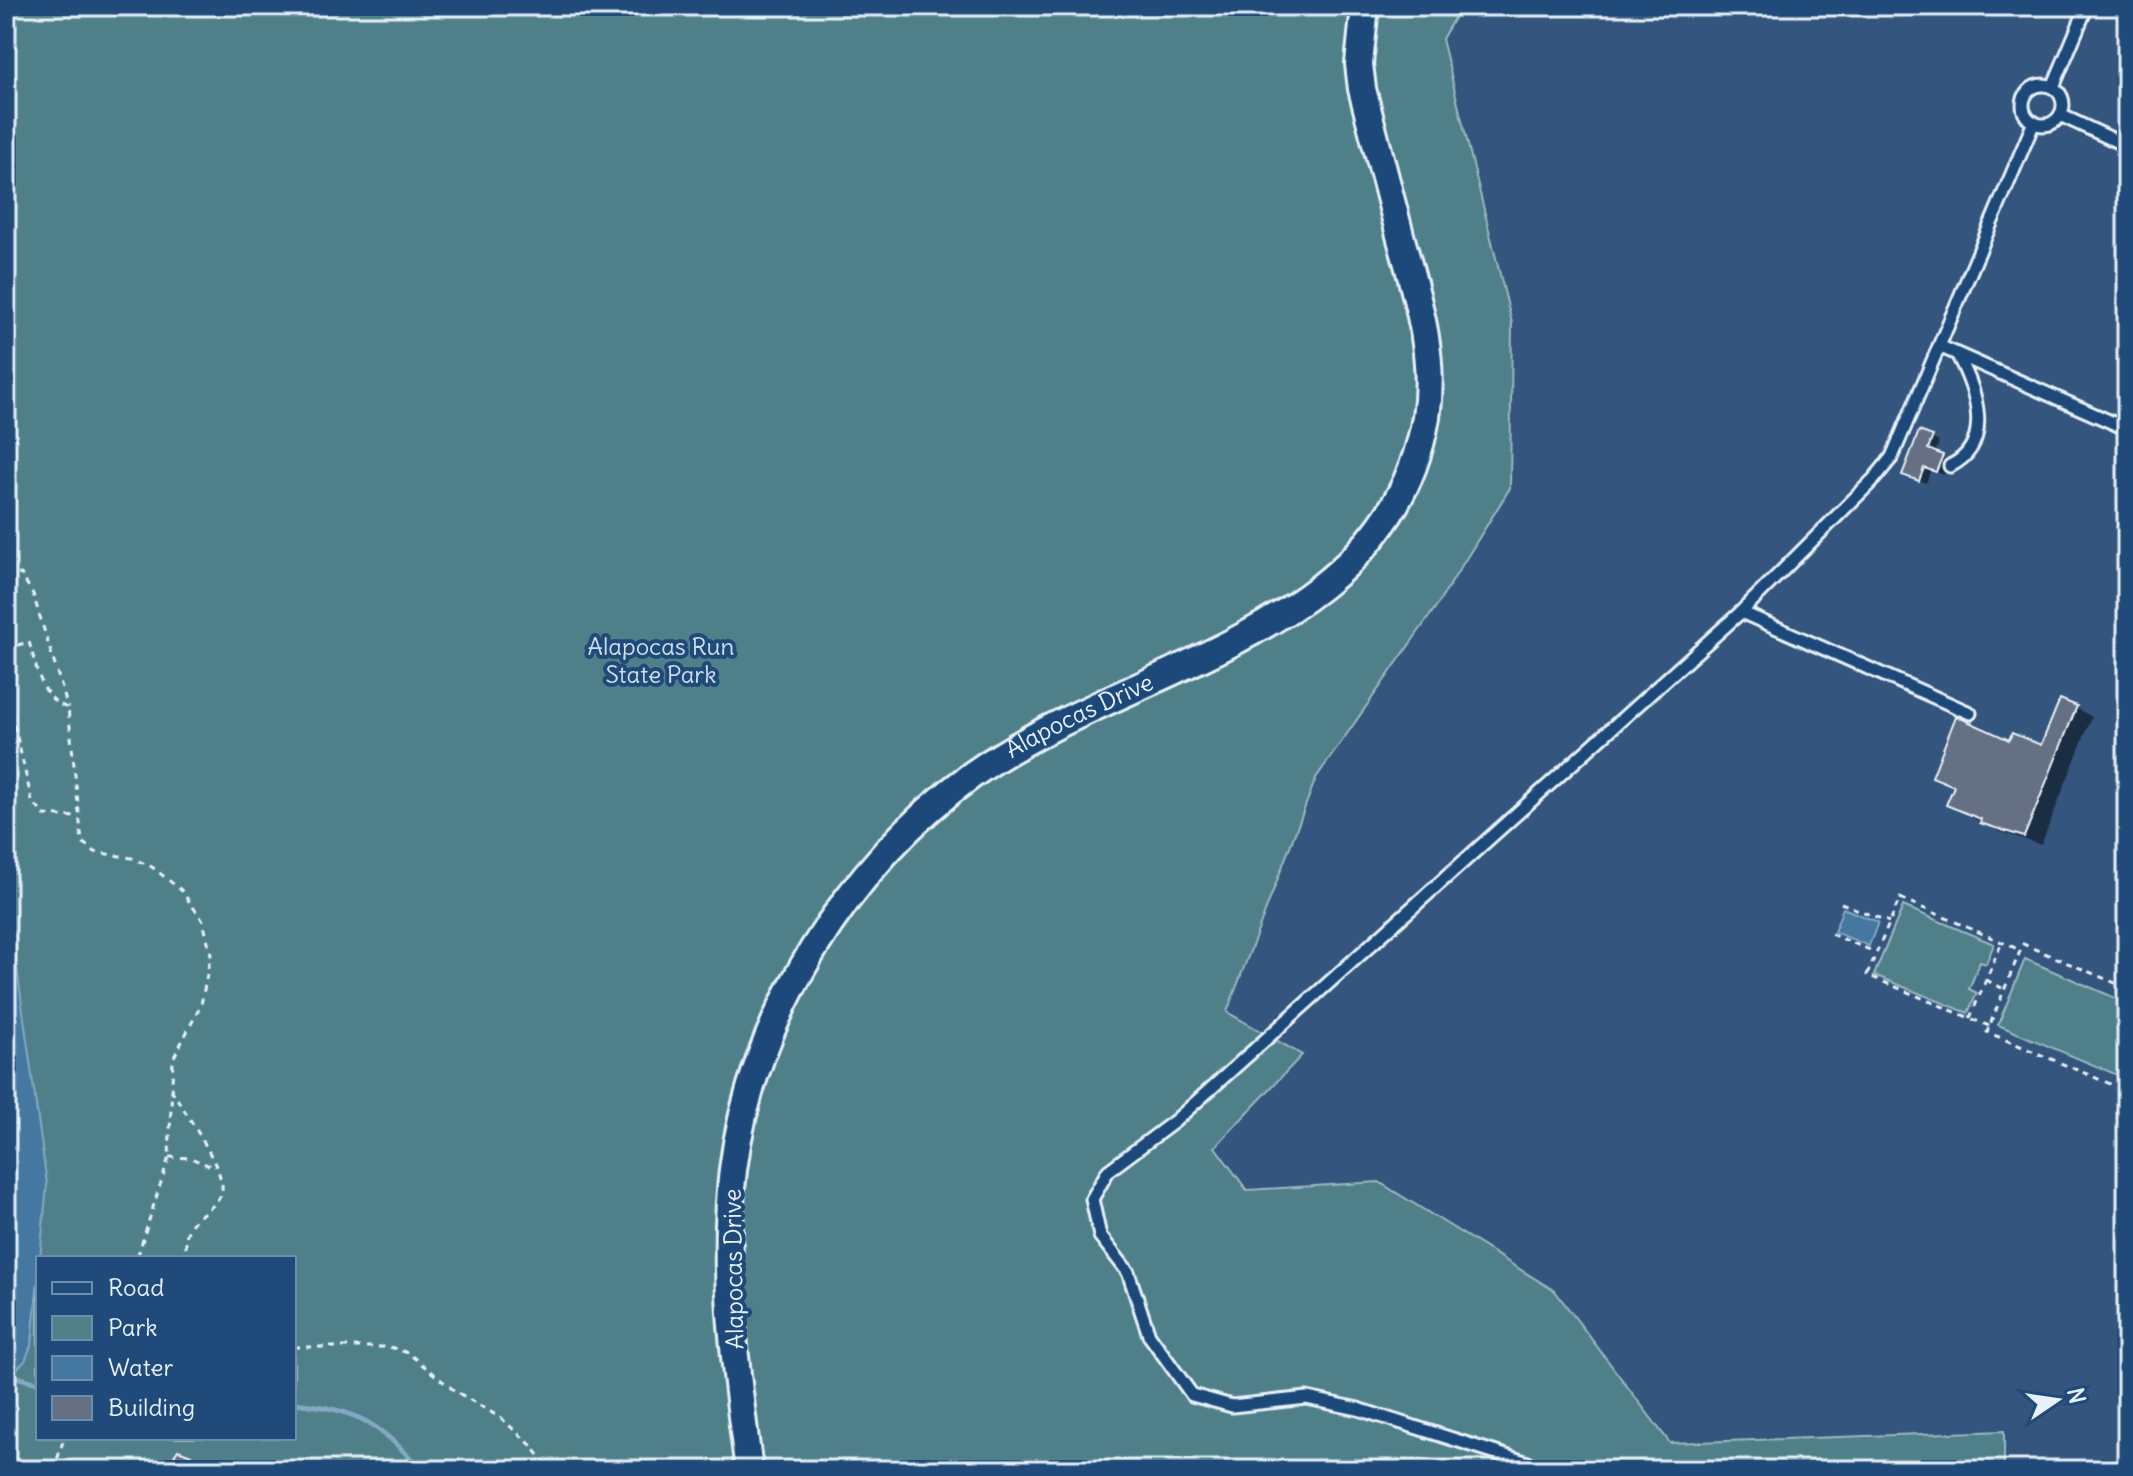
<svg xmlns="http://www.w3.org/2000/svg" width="2133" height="1476" viewBox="0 0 2133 1476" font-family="Delius,sans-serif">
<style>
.green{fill:#50808a;stroke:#9cb8c1;stroke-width:2;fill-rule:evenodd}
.water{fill:#4478a1;stroke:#86a8c4;stroke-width:2}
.shadow{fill:#0007}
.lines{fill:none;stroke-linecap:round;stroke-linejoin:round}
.stream{stroke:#86a8c4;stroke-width:5}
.building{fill:#657085;stroke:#e8f1f8;stroke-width:2}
.service-casing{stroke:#e8f1f8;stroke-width:17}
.tertiary-casing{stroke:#e8f1f8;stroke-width:32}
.path{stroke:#e8f1f8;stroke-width:3;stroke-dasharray:6 6;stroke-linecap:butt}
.service{stroke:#1f4a7a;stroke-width:11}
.tertiary{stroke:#1f4a7a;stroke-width:26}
.labels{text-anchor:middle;stroke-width:8;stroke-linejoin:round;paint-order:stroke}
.park-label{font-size:24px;fill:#d1e0e8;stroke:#1f4a7a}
.street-label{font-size:24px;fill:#e8f1f8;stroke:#1f4a7a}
</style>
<rect width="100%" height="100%" fill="#34557d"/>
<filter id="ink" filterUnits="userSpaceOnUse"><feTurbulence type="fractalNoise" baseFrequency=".0125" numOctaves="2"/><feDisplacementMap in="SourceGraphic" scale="16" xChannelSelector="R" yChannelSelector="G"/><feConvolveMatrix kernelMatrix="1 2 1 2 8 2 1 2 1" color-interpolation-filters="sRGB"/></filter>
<g filter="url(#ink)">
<path class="green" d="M6,6h1455l-19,33 70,284 -2,165 -72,116 -122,174 -89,234 75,43 -87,92 32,43 132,-8 176,109 115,152 334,-12v39h-1998zM38,1258h256v180h-256z
M1903,906l91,38 -8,20 -6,-2 -11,27 8,4 -9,20 -94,-38z
M2025,959l102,44v76l-129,-54z"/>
<path class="water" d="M6,889l41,295 -15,159 -7,18 -19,18z
M1843,908l35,14 -9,24 -35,-14z"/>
<path class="shadow" d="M1932,438l7,4 -4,12 15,7 -6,14 -13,-5 -5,13 -14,-5z
M2076,708l16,9 -51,128 -43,-14 -49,-26 7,-18 -22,-11 76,-34 32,6z
M190,1457l12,7 -1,6h-33z"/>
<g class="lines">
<path class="stream" d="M6,1374l32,9
M294,1403c66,7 83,20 128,67"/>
</g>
<path class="building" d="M1919,431l14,5 -5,13 15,6 -7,17 -12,-4 -5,13 -17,-6z
M2060,699l17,7 -53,131 -44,-14 1,-4 -35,-14 8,-19 -22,-9 24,-61 53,24 3,-7 29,12z
M178,1450l13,5 -1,15h-25z"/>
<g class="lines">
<defs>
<path id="service" d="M2023 105a20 20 0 1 1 40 0a20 20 0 1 1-40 0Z
M2053,87l34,-81
M2060,115l67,31
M1939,346l188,83
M1950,466c45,-22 26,-77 7,-112
M1970,713l-229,-101 133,-133 18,-22 142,-335
M1550,1470l-192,-61 -51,-11 -75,8 -40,-11 -43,-60 -21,-63 -28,-36 -8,-37 16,-28 67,-50 566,-509"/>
<g id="tertiary">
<path id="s1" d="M749,1470c-13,-98 -28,-201 -16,-300 18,-151 117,-307 239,-395 152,-110 417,-138 454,-358 10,-61 -9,-120 -25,-178 -13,-50 -26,-100 -39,-150l-3,-25 6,-58"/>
</g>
</defs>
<use href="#service" class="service-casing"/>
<use href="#tertiary" class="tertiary-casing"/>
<path class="path" d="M6,576l15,-2 12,20 35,114
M6,648l23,-6c8,25 11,57 39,66l14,134 13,10 37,6 20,9 29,23 22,31 8,33 -10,51 -28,54 -4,98 -32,101
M6,690l26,111 12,14 32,2
M1841,903l48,19
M1831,934l44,18
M1986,980l18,9
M2127,988l-104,-44 -36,88 140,59
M1970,1018l32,-76
M1989,1026l-122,-51 33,-77 120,52
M171,1089c12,20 54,81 51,101 -4,26 -46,22 -34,68
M169,1157l22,1 24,10
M294,1347h96l18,6 47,38 46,27 30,27 20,25
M54,1470l10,-32"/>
<use href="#service" class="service"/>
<use href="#tertiary" class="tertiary"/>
</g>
</g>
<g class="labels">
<g class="park-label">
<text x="661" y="655">Alapocas Run<tspan x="661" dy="28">State Park</tspan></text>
</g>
<g class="street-label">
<text dy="8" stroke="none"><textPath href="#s1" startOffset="898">Alapocas Drive</textPath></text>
<text transform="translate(734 1269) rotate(-91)" y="8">Alapocas Drive</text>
</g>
</g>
<rect width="2133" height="1476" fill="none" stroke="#1f4a7a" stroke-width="32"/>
<rect x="16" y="16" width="2101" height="1444" fill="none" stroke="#e8f1f8" stroke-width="3" filter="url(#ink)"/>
<rect x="36" y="1256" width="260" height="184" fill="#1f4a7a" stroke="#6f8dac" stroke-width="2"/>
<rect x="52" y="1282" width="40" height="12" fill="#1f4a7a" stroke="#6f8dac" stroke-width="2"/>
<text x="108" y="1296" font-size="24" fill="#e8f1f8">Road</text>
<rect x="52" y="1316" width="40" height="24" fill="#50808a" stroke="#6f8dac" stroke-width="2"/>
<text x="108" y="1336" font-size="24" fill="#e8f1f8">Park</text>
<rect x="52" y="1356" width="40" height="24" fill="#4478a1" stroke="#6f8dac" stroke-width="2"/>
<text x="108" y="1376" font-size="24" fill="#e8f1f8">Water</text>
<rect x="52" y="1396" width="40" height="24" fill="#657085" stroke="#6f8dac" stroke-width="2"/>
<text x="108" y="1416" font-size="24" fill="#e8f1f8">Building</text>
<g transform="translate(2057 1400) rotate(77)" stroke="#1f4a7a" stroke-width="6" paint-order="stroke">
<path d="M0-6L14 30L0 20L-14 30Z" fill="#e8f1f8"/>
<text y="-12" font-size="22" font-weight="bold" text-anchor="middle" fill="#e8f1f8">N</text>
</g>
</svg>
